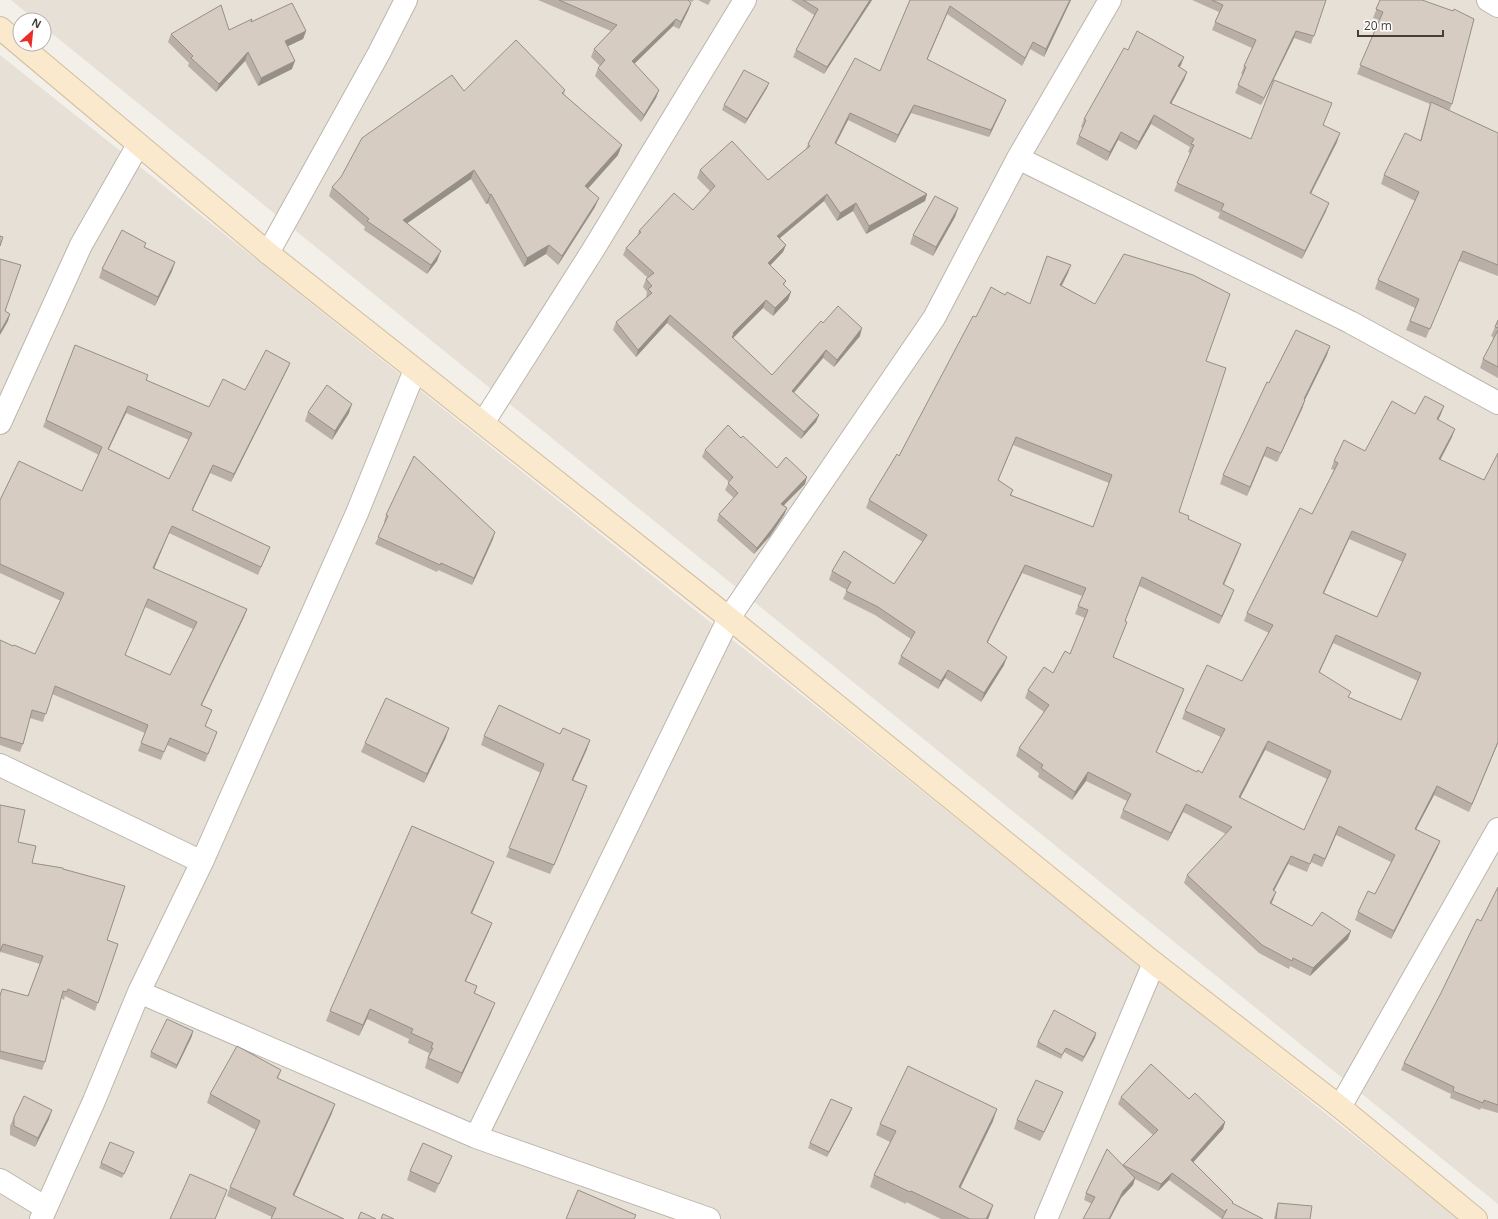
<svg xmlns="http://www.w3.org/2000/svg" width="1498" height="1219" viewBox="0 0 1498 1219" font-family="'Open Sans',sans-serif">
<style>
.residential{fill:#e6e0d7}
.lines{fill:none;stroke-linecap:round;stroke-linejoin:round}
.street-casing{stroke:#beb5ac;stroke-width:24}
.secondary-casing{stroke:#d2bd9e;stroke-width:24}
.street{stroke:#fff;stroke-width:22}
.secondary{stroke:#fae9cc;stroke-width:22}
.wall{fill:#b9afa7;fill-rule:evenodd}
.shaded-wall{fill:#968f88}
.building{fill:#d7ccc2;stroke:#968f88;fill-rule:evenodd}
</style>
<rect width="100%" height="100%" fill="#f3efe9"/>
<path class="residential" d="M11,0h1487v1204l-1454,-1177v-7h-9z
M0,55l1458,1164h-1458z"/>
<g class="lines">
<defs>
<path id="street" d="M1488,0l10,6
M1018,158l332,164 148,81
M268,253l111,-200 27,-53
M0,423l81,-178 57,-100
M483,423l110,-173 152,-250
M0,765l202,97
M139,992l337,145 233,82
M1340,1107l158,-278
M476,1137l253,-519 205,-300 84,-160 92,-158
M0,1180l46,28
M41,1219l53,-118 45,-109 63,-130 155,-349 58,-143
M1046,1219l108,-256"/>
<path id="secondary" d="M0,28l268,225 461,365 425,345 186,144 136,112"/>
</defs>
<use href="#street" class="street-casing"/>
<use href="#secondary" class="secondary-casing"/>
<use href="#street" class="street"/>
<use href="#secondary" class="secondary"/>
</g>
<path class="wall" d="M538,0h156l-2,2 -4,-2 3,3 -3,8 -9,18 -6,-3 -39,38 25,26 -3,8 -15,24 -46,-46 3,-8 2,-2 -9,-9 3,-8 17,-18z
M698,0h13l-3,5z
M791,0h81l-48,74 -31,-17 3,-7 18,-35z
M910,0h161l-27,57 -14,-8 -8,17 -75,-52 -20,46 79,40 -3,7 -14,30 -78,-24 -16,30 -47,-23 -12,24 91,50 -2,7 -59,33 -13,-23 -16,10 -13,-20 -44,37 6,7 -3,7 -13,13 16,16 -2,4 7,7 -3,8 -15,16 -10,-8 -30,30 39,37 51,-52 37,13 -26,31 -11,-9 -29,35 25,22 -3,7 -15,17 -134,-116 -31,34 -23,-27 3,-8 31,-24 -1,-1 1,-5 -4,-5 3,-8 2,-1 -25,-23 3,-7 11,-12 2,-5 54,-21 17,-19 -13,-13 3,-8 68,10 38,-31 2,-5 72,-73z
M1192,0h134l-15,44 -17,-6 -33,67 -26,-12 8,-18 -2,-1 3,-8 8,-18 -40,-18 7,-18z
M1380,0l72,104 -3,7 49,22v143l-39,-15 -33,77 -20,-8 9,-22 -40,-19 3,-9 37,-79 -34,-17 3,-9 36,-34 8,-30 2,-7 -73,-30 22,-54 -6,-2z
M251,22l55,9 -3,8 -15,7 4,23 -34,17 -13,-25 -29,31 -28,-26 1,-3 -21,-21 3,-8 58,-4z
M1128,50l56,7 -5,10 8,5 -3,8 -13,24 80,35 78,-28 -6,14 14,17 -26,52 15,17 -24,48 -84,-41 2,-5 -46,-22 16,-38 -2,-1 2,-5 -39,-23 -15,26 -18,-10 -11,21 -31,-17 3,-8 4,-8 -2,-1 3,-8z
M767,88l-22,36 -23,-14 2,-5z
M565,90l-1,4 54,61 -30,34 7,18 -37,58 -12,-11 -22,13 -36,-64 -2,1 -15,-25 -64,44 30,38 -10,13 -63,-44 1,-3 -36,-31 3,-9 132,-96z
M958,208l-3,9 -22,39 -23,-12 3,-9z
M144,247l31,15 -3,9 -17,35 -56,-28 3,-9z
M1068,273l-6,13 33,18 111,57 -27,151 9,7 50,33 -14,33 7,13 -12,26 -80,-38 -14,35 -1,9 -11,27 71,32 -3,8 -25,55 41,20 5,1 19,-36 -39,-18 3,-8 57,-30 27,-48 -25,-12 3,-8 65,-99 22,-44 -3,-1 3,-8 31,-10 50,-37h26l-3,6 14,17 -12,23 44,20 14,-27v290l-29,69 -35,-17 -18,34 24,12 -3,8 -46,90 -36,-19 3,-8 17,-18 16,-32 -55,-27 -14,32 -11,-5 -4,10 -19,-8 -14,27 -1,9 -2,3 41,23 36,13 -38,37 -20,-10 -1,3 -30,-16 -75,-70 3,-8 39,-41 -43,-22 -15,29 -48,-23 3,-8 4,-9 -41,-20 -14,19 -34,-23 1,-4 -23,-17 3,-8 25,-36 -19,-14 3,-8 25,-17 17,-19 15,-36 -10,-4 7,-18 -60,-23 -35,70 17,22 -23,37 -36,-24 -7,11 -40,-25 3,-8 10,-17 -36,-24 -32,-16 4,-9 -18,-10 3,-9 62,13 29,-42 -57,-34 3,-8 30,-44 77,-139 29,-22 25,9zM1013,445l96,38 -16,44 -82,-32 2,-5 -15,-10zM1349,539l54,23 -26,55 -53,-24zM1333,643l85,38 -17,39 -52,-22 -30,-26zM1265,750l62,29 -23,51 -64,-32z
M1498,320v58l-18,-10 3,-9 11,-21 -3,-2 4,-9z
M75,345l71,35 63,27 36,-17 45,-27 -3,7 -56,112 -21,-9 -18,38 78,36 -12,28 -89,-42 -15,35 90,49 -42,88 10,5 -7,17 12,5 -12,30 -38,-17 -6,15 -23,-9 7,-18 -93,-39 -9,28 -13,-4 -7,26 -3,8 -20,-7v-105l13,6 22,8 26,-53 -61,-28v-73l82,-9 17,-36 -56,-28zM126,413l63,27 -20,39 -61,-30zM145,607l48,22 -23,46 -45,-20z
M1327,355l-22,44 -3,10 -25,53 -13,-6 -17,40 -27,-12 3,-9 46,-92z
M308,412l41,1 -17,27 -27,-19z
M741,438l36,30 28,16 -21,21 3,3 -3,7 -14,21 -16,18 -37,-33 2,-7 15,-16 -9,-8 4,-8 -27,-25 3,-7z
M386,515l107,24 -21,46 -34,-15 -1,2 -62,-28 10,-21 -1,-1z
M484,736l103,13 -14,31 14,6 -37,88 -44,-17 35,-84 -60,-28z
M446,737l-22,46 -63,-31 4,-9z
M0,805l18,37 14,21 31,6 44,71 11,4 -23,67 -30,-15 -1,4 -3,-2 -16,64 -3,8 -42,-11v-65l2,-5 26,7 12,-32 -39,-12 -1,1z
M494,862l-4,10 -18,42 20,9 -4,10 -22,48 11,5 -2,7 16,20 -33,71 -33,-16 4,-15 -21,-10 1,-4 -42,-20 -8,17 -33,-15 4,-10z
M1498,887v226l-17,-5 -1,2 -30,-12 1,-4 -50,-24 3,-7 77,-142z
M192,1036l-16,33 -26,-12 1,-5z
M1095,1038l-13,24 -18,-10 -3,7 -25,-12 2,-5z
M281,1070l-3,9 54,34 -38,83 -22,21 -45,-21 3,-9 26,-57 -49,-27 3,-9z
M1121,1097l68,2 36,23 -2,7 -30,33 40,40 -11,17 -53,-39 -11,11 -23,-12 -2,6 -12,13 -11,21h-27l9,-15 -8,-4 2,-7 37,-28 30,-30 -35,-31z
M1059,1101l-19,40 -26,-12 3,-9z
M852,1108l-2,5 -23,44 -19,-9 2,-5z
M14,1117l35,2 -14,28 -25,-12v-9z
M993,1121l-33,67 33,17 -5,14h-47l-35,-17v2l-36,-17 4,-12 16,-33 -14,-7 4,-11z
M134,1152l-12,26 -23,-10 2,-5z
M452,1156l-4,9 -13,28 -28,-13 3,-9z
M1278,1203l32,16h-36l2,-9z"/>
<path class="shaded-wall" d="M870,0h2l-48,74 3,-7z
M1070,0h1l-27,57 2,-8z
M691,3l-3,8 -9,18 2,-7z
M950,6l-3,8 -23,53 3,-8z
M676,19l-3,7 -44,43 3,-8z
M306,31l-3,8 -21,10 3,-8z
M1296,31l-2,7 -33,67 3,-7z
M1033,42l-3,7 -8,17 3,-8z
M248,52l-3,9 -29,31 3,-8z
M1184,57l-3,8 -6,10 3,-9z
M295,61l-3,8 -34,17 3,-8z
M1187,72l-3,8 -17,31 3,-8z
M769,83l-2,5 -22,36 2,-5z
M659,90l-3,8 -15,24 3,-7z
M1006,100l-3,7 -14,30 2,-7z
M914,105l-3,8 -16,30 3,-8z
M850,113l-2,7 -16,31 3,-8z
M1154,115l-3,9 -15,26 3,-8z
M1121,132l-3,8 -11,21 3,-9z
M1340,133l-3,9 -30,59 3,-8z
M622,145l-4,10 -37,41 4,-10z
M474,170l-3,9 -72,50 4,-9z
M491,194l-3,9 -2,1 4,-9z
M827,194l-3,7 -50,42 3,-7z
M927,194l-2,7 -59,33 3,-8z
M599,198l-4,9 -37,58 4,-9z
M856,203l-3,8 -16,10 3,-8z
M1329,203l-3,8 -24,48 3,-8z
M958,208l-3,9 -22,39 3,-9z
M549,245l-3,9 -22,13 3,-9z
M786,245l-3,7 -18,19 3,-8z
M441,251l-4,10 -10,13 4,-9z
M175,262l-3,9 -17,35 3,-9z
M1071,265l-3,8 -11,20 3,-8z
M791,292l-3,8 -15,16 2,-8z
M766,300l-3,8 -30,30 -4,6 4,-11z
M10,314l-2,7 -8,14v-3z
M670,315l-3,8 -31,34 2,-7z
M862,328l-2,8 -26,31 3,-7z
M1330,346l-3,9 -26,53 3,-9z
M826,350l-3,8 -34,40 3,-7z
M290,363l-3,7 -56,112 3,-8z
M1305,400l-3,9 -25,53 4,-9z
M352,404l-3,9 -17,27 3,-9z
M128,406l-2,7 -21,44 3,-8z
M1444,406l-3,8 -7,14 3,-9z
M819,415l-3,7 -15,17 3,-7z
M1455,429l-3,8 -16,31 3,-9z
M1016,437l-3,8 -18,43 3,-8z
M1267,447l-3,9 -17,40 3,-9z
M213,465l-3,8 -21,45 3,-8z
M807,477l-2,7 -26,26 2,-6z
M787,508l-3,7 -14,21 -16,18 3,-6z
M172,526l-3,7 -18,43 2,-8z
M1352,531l-3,8 -29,62 3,-8z
M495,532l-2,7 -21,46 2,-7z
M1241,544l-3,8 -18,41 3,-9z
M1025,565l-3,8 -38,77 3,-8z
M1234,590l-3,8 -12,26 3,-8z
M247,609l-3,8 -46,95 3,-7z
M1336,635l-3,8 -17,37 3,-8z
M1007,657l-3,8 -23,37 3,-9z
M948,670l-3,8 -7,11 3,-8z
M1184,689l-3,8 -28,63 3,-8z
M449,728l-3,9 -22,46 3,-9z
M590,740l-3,9 -18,40 3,-9z
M1268,741l-3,9 -29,56 3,-9z
M1498,742v1l-29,69 3,-8z
M1088,772l-2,9 -14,19 3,-8z
M587,786l-4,9 -33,79 4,-9z
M1437,786l-3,9 -22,42 3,-8z
M1186,804l-3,8 -15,29 3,-8z
M1339,826l-3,9 -14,32 3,-8z
M1440,841l-3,8 -46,90 3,-8z
M1291,856l-3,8 -18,34 3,-8z
M494,862l-4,10 -23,52 4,-11z
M1276,892l-3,8 -6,11 3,-8z
M492,923l-4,10 -27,58 4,-10z
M1351,931l-3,8 -38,37 3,-8z
M495,1003l-4,10 -33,71 4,-11z
M370,1009l-3,10 -8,17 4,-11z
M193,1031l-1,5 -16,33 1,-4z
M1096,1033l-1,5 -13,24 2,-5z
M1063,1092l-4,9 -19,40 4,-9z
M335,1104l-3,9 -42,91 3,-9z
M852,1108l-2,5 -23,44 2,-5z
M997,1109l-4,12 -38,78 4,-12z
M52,1110l-3,9 -14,28 3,-9z
M1225,1122l-2,7 -34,38 2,-7z
M1172,1173l-3,7 -11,11 3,-7z
M1135,1178l-2,7 -12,13 -11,21h-1l14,-28z
M993,1205l-4,12 -1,2h-2z"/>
<path class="building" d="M559,0h129l3,3 -10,19 -5,-3 -44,42 27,29 -15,25 -46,-47 7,-8 -11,-11 23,-24z
M803,0h67l-43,67 -31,-17 22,-41z
M910,0h160l-24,49 -13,-7 -8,16 -75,-52 -23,53 79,41 -15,30 -77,-25 -16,30 -48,-22 -15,30 92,51 -58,32 -13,-23 -16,10 -13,-19 -50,42 9,9 -18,18 18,18 -3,3 8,8 -16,16 -9,-8 -33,33 1,1 -2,3 40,38 49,-54 2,2 15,-17 24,22 -25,32 -11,-10 -34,41 27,24 -15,17 -134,-117 -32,35 -22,-28 36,-29 -4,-4 4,-3 -6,-7 8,-6 -28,-25 15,-16 -2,-1 35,-38 19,17 22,-24 -15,-16 32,-29 36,39 42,-34 -2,-2 47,-86 25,13z
M1212,0h114l-12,36 -18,-5 -32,67 -26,-13 8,-18 -2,-1 12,-26 -41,-18 8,-17z
M1380,0h42l31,11 1,-2 20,10 -22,85 -92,-39 23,-53 -7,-3z
M292,3l14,28 -21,10 10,20 -34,17 -13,-26 -29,32 -28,-26 2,-2 -22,-22 50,-29 8,25 23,-11 -1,3z
M1137,31l47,26 -6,9 9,6 -17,31 81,36 23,-59 58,23 -9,22 17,8 -30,60 19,10 -24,48 -84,-41 3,-6 -47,-21 17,-38 -3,-1 3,-5 -40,-24 -15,27 -18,-10 -11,20 -31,-16 7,-16 -2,-1 40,-71 4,2z
M516,40l49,50 -3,3 60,52 -37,41 14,12 -37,58 -13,-11 -22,13 -36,-64 -1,1 -16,-25 -71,50 38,31 -10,14 -64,-44 2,-2 -37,-32 9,-10 21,-39 90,-63 12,16z
M744,70l25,13 -22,36 -23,-14z
M1431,102l67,31v132l-35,-14 -33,78 -20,-8 9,-22 -41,-19 41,-88 -35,-17 21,-42 16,8z
M935,196l23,12 -22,39 -23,-12z
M122,230l24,13 -2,4 31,15 -17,35 -56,-28z
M0,236l3,1 -3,9z
M1124,254l69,21 37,19 -24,67 20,7 -47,144 10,4 -1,3 53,25 -18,40 11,6 -12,26 -80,-39 -17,44 2,1 -14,35 71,32 -28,63 41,20 1,-2 4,3 23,-44 -40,-18 22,-46 35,16 31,-56 -26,-12 53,-105 12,6 26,-51 -4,-2 10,-21 21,11 27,-50 23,13 10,-18 19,10 -7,13 18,10 -16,30 45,21 14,-27v289l-26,62 -35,-18 -22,43 25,12 -46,90 -36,-19 10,-21 7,3 20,-39 -56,-29 -14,33 -11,-5 -4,10 -19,-8 -18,34 3,2 -6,11 42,23 10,-14 29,19 -38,37 -20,-10 -1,3 -30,-16 -75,-70 45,-48 -46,-23 -15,29 -48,-23 8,-16 -43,-22 -13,20 -34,-24 2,-3 -24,-17 30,-43 -21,-15 16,-23 9,6 12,-22 5,3 18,-44 -10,-4 8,-18 -61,-23 -38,77 20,15 -23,36 -36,-23 -7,11 -40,-25 14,-24 -37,-25 -32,-16 5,-9 -19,-11 12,-20 50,33 33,-49 -58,-35 28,-46 2,2 74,-140 3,1 15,-30 14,8 2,-3 23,12 17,-48 24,9 -11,20 35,19zM1016,437l96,38 -19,52 -83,-32 3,-5 -15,-10zM1352,531l54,23 -29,63 -54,-24zM1336,635l85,38 -20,47 -53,-23 3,-5 -32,-20zM1268,741l63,30 -27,59 -65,-33z
M0,259l21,6 -16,46 5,3 -10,18z
M1498,320v8l-3,-1z
M1296,330l34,16 -26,53 1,1 -24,53 -14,-6 -17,40 -27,-12 44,-93 2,1z
M1498,330v37l-15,-8z
M75,345l73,30 -2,5 63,27 14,-28 22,11 21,-40 24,13 -56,111 -21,-9 -21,45 78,37 -9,20 -89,-41 -19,42 94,41 -46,96 11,5 -7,16 12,6 -9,22 -38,-16 -6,14 -23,-9 7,-18 -93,-39 -9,28 -14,-4 -9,34 -23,-7v-97l13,6 1,-1 21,9 29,-61 -64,-29v-64l19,-39 63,30 20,-44 -56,-27zM128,406l64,27 -23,46 -61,-30zM148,599l49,23 -27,53 -45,-20z
M327,385l25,19 -17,27 -27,-19z
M728,425l13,13 2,-2 34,32 9,-11 21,20 -26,27 6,4 -15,21 -15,19 -38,-34 19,-21 -10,-10 5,-6 -28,-27z
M414,456l81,76 -21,46 -33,-15 -1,2 -62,-28 10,-21 -2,-1z
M386,698l63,30 -22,46 -62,-31z
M499,705l61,29 3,-6 27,12 -18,40 15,6 -33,79 -45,-17 35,-84 -60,-28z
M0,805l25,5 -7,32 18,4 -4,17 31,5v1l62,17 -18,54 11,4 -20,59 -30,-14 -1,3 -4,-1 -18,71 -45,-11v-55l2,-7 26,7 15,-40 -40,-12 -3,7z
M412,826l82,36 -23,51 21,10 -27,58 12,5 -3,7 21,10 -33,70 -34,-15 5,-10h-2l2,-5 -22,-10 2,-4 -43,-20 -7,16 -33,-14z
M1498,887v218l-14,-5 -1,3 -30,-12 1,-4 -50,-24 37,-70 36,-74 4,2z
M1054,1010l42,23 -12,24 -18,-9 -4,7 -24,-13z
M167,1019l26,12 -16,34 -26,-13z
M237,1046l44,24 -4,8 58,26 -42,91 51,24h-73l5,-11 -46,-21 30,-66 -50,-27z
M1151,1064l38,35 6,-6 30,29 -34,38 42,42 -1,1 31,16h-41l5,-10 -2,3 -53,-39 -11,11 -38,-19 35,-35 -37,-33z
M908,1066l89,43 -38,78 34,18 -7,14h-16l-59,-28 -1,1 -36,-17 22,-44 -16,-7z
M1036,1080l27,12 -19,40 -27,-12z
M24,1096l28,14 -14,28 -24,-12v-9z
M831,1099l21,9 -23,44 -19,-9z
M110,1142l24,10 -10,22 -23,-11z
M423,1143l29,13 -13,28 -29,-13z
M1107,1149l28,29 -12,13 -14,28h-26l12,-22 -9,-4z
M190,1174l37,16 -12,29h-45z
M578,1190l58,25 -2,4h-68z
M1278,1203l34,3 -2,13h-34z
M361,1212l15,7h-18z
M383,1214l11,5h-13z"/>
<g transform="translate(32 32) rotate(27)"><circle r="19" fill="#ffffff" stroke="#b5b2af"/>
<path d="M0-3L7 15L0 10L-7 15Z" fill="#e72e2b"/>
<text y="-6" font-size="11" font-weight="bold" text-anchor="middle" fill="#463f38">N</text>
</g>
<path d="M1358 30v6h85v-6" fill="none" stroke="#463f38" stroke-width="2"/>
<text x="1364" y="30" font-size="12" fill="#463f38" stroke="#ffffff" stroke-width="3" paint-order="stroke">20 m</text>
</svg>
